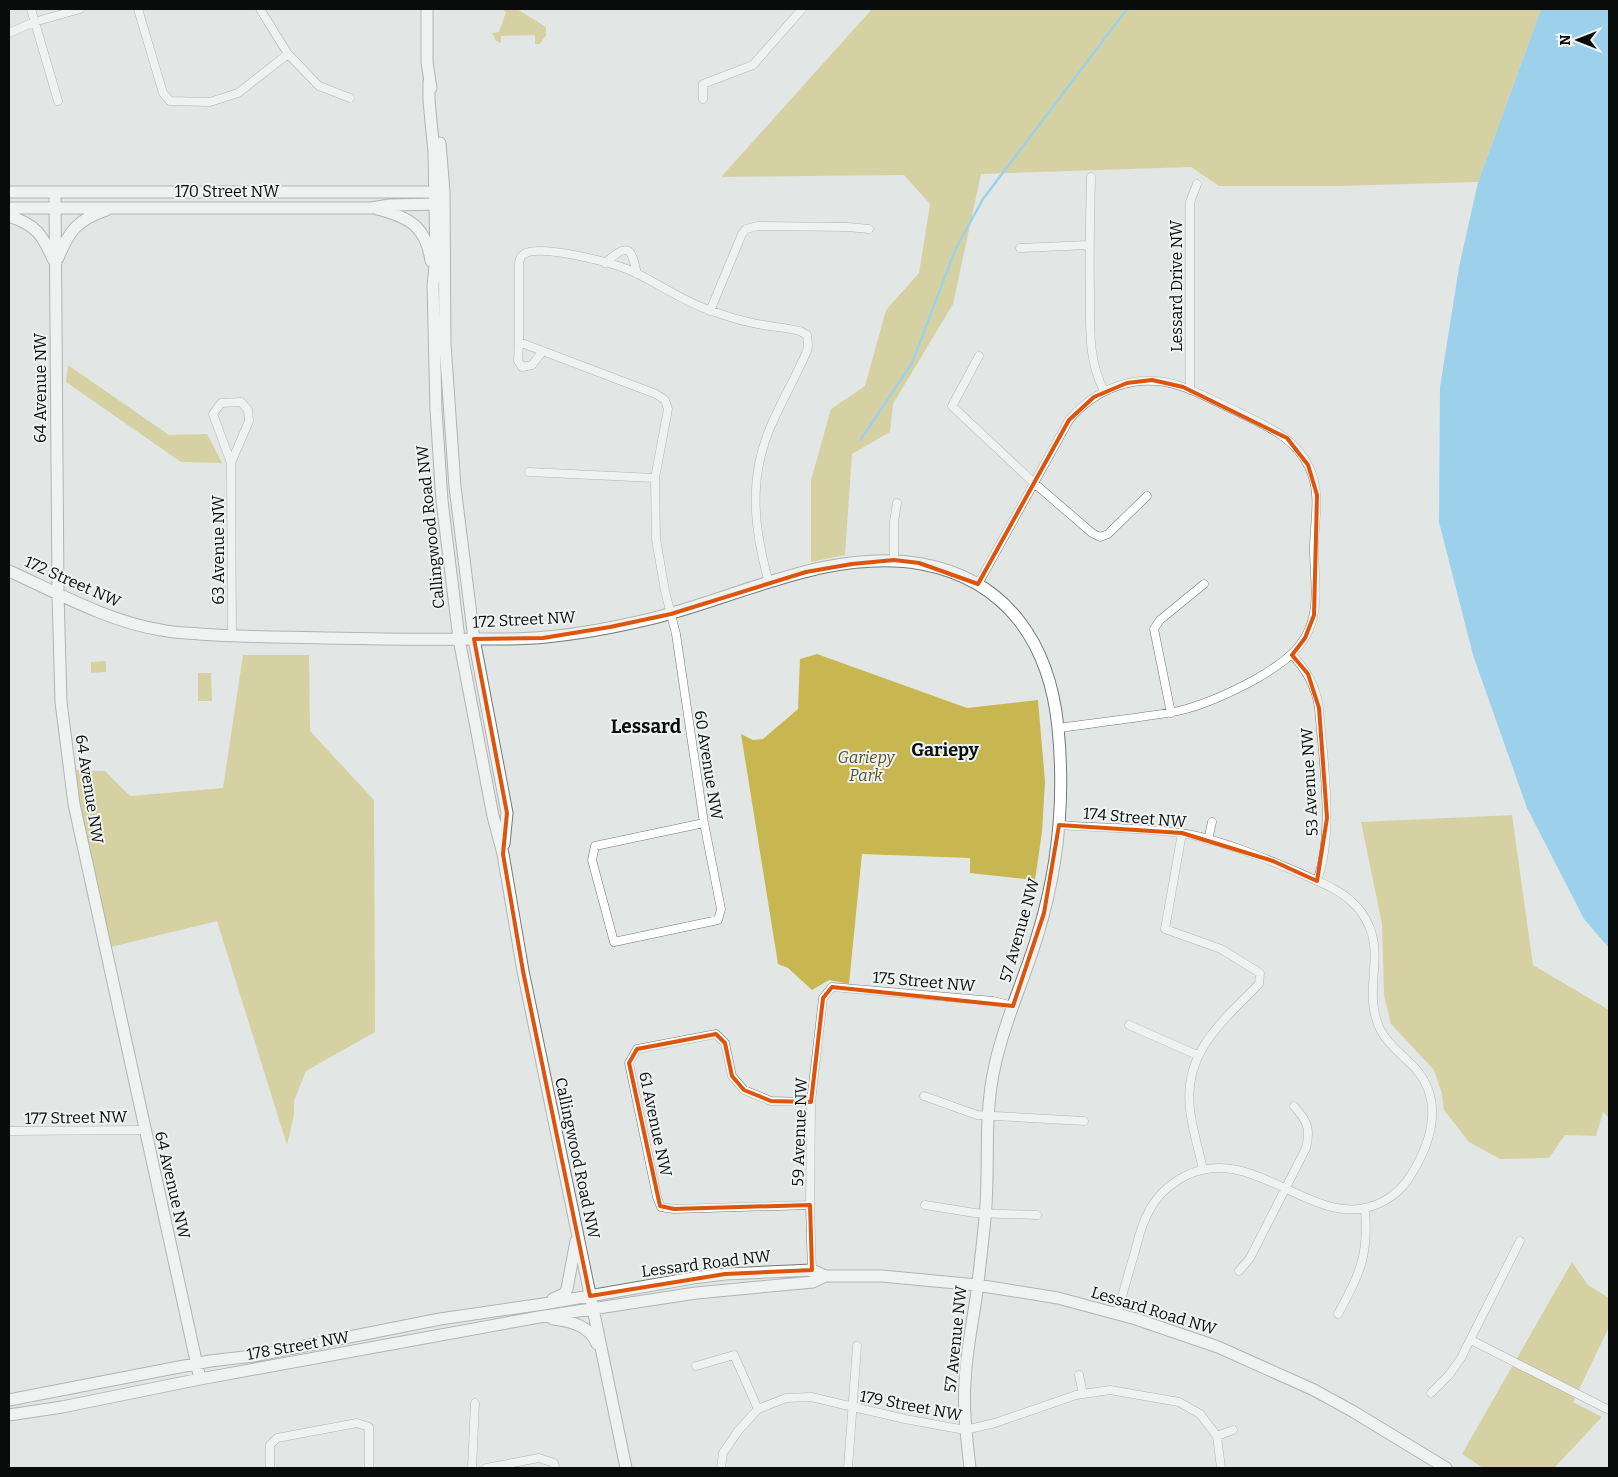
<svg xmlns="http://www.w3.org/2000/svg" width="1618" height="1477" viewBox="0 0 1618 1477" font-family="Bitter,serif">
<style>
.green{fill:#c8b750}
.water{fill:#4bb6f1}
.lines{fill:none;stroke-linecap:round;stroke-linejoin:round}
.stream{stroke:#4bb6f1;stroke-width:2.5}
.street-casing{stroke:#747876;stroke-width:9}
.secondary-casing{stroke:#747876;stroke-width:13}
.street{stroke:#fff;stroke-width:8}
.secondary{stroke:#fff;stroke-width:11}
.marked{fill:none;stroke:#dd550c;stroke-width:4;stroke-linejoin:round}
.labels{text-anchor:middle;stroke-width:4;stroke-linejoin:round;paint-order:stroke}
.street-label{font-size:16px;fill:#0a0c0b;stroke:#eff4f2}
.park-label{font-size:16px;font-style:italic;fill:#5a5227;stroke:#eff4f2}
.neighbourhood-label{font-size:18px;font-weight:bold;fill:#0a0c0b;stroke:#eff4f2}
.quarter-label{font-size:19px;font-weight:bold;fill:#0a0c0b;stroke:#eff4f2}
</style>
<rect width="100%" height="100%" fill="#e2e7e5"/>
<path class="green" d="M502,9h15l29,18v8l-6,9h-5v-9l-34,1v7l-5,-2 -4,-8 7,-1 7,-20z
M872,9h669l-63,173 -139,4h-120l-28,-19 -210,7 -28,130 -60,100 -3,28 -38,22 -7,101 -34,7v-82l20,-71 34,-23 21,-76 33,-37 11,-69 -26,-29 -183,2z
M68,365l101,70 38,-1 15,29 -41,-1 -115,-80z
M817,654l150,54 71,-8 7,82 -3,50 -7,48 -65,-7v-15l-108,-4 -13,130 -20,-4 -17,10 -24,-22 -10,-4 -37,-230 12,6 10,-1 35,-30 2,-50z
M243,655h66l1,76 64,69 1,232 -69,39 -12,30v14l-7,30 -70,-224 -106,26 -38,-177 32,1 25,25 93,-8z
M106,661v11l-15,1v-11z
M198,673h13l1,28h-14z
M1512,815l21,150 76,45v108l-6,-6 -7,24 -31,-1 -16,23 -49,1 -31,-17 -25,-32 -2,-16 -8,-24 -43,-46 -7,-29 -2,-71 -21,-102z
M1572,1262l16,23 21,13v29l-36,75 29,15 -48,51h-71l-21,-14z"/>
<path class="water" d="M1541,9h68v939l-25,-29 -57,-111 -54,-153 -34,-133 1,-135 19,-120 19,-85z"/>
<g class="lines">
<path class="stream" d="M861,439l51,-76 44,-115 27,-49 144,-190"/>
<defs>
<path id="street" d="M31,9l27,92
M138,9l25,84 7,8 40,1 28,-9 50,-39
M260,9l28,45 31,32 31,12
M9,33l25,-11 46,-13
M703,99v-15l50,-19 49,-56
M1091,177c-1,39 -2,78 -1,116 0,34 -2,67 14,98
M1020,248l69,-3
M605,263c23,-20 26,-17 32,11
M710,311l32,-77 4,-5 12,-3 90,1 21,2
M519,342l-1,19 4,6 10,-2 11,-14
M979,356l-27,50 82,77 58,50 8,4 8,-3 39,-38
M1190,390v-188l7,-18
M241,402l7,8 1,11 -18,42 -18,-49 8,-11z
M231,463l1,174
M529,472l126,6
M894,560v-38l3,-19
M978,584l91,-164c27,-32 67,-47 108,-35 20,6 39,17 59,26 28,14 58,25 73,56 13,27 5,54 5,82 0,19 3,38 1,57 -4,38 -28,55 -59,73 -22,12 -45,23 -70,30 -17,5 -35,6 -52,9 -25,3 -51,7 -76,10
M1292,655c15,15 24,32 27,53 4,53 16,123 -2,173
M1171,713l-17,-84 6,-9 44,-36
M704,823l-109,23 -3,14 22,82 104,-22 3,-11 -17,-86 -28,-189 -11,-43 -9,-52 -1,-61 13,-69 -3,-9 -9,-6 -137,-52v-77c0,-6 2,-10 7,-12 18,-8 82,9 101,16 29,12 54,32 85,42 16,6 34,11 51,14 12,2 25,3 37,6l7,4 1,10 -1,6c-12,28 -28,54 -39,82 -20,51 -13,100 1,150
M1059,825c40,3 82,3 122,8 38,6 86,26 121,41 17,8 35,14 49,27 8,7 14,15 18,25 15,33 -7,68 12,105 8,15 23,25 34,37 31,35 15,79 -8,113 -6,8 -14,15 -23,20 -67,37 -127,-61 -199,-25 -15,8 -28,20 -36,35 -8,14 -11,29 -15,44 -6,19 -11,39 -17,59
M1182,833l-17,96 56,20 39,24 -1,11c-36,37 -76,68 -69,125 2,20 9,41 13,61
M1208,840l4,-18
M1129,1025l68,30
M924,1096l53,19 107,6
M9,1131l135,-1
M810,1205l-136,4 -13,-2 -4,-10 -28,-134 8,-14 79,-15 9,9 7,33 12,14 27,11 40,1
M925,1205l50,8 62,2
M1239,1271l11,-13 56,-110c5,-20 1,-27 -12,-42
M812,1273l-2,-68 1,-103 12,-104 9,-11 161,14 20,5
M1338,1314c22,-41 31,-58 27,-105
M1471,1340l138,70
M696,1366l38,-11 24,54
M1079,1375l4,19
M1431,1393l18,-18 12,-17 59,-117
M1217,1436l16,-6
M270,1468v-23l7,-7 80,-15 12,4v41
M472,1468l3,-65
M486,1468l53,-10 15,5 1,5
M721,1468l2,-15 15,-22 20,-22 28,-11 25,-1 94,22 60,11 30,-7 81,-28 34,-5 69,12 21,12 17,22 4,32
M848,1468l9,-122"/>
<path id="secondary" d="M427,9v53l4,26
M429,82v19l5,51 2,106 -3,27 3,125 6,91 17,138 34,177 10,38 20,117 103,497
M440,143l4,49 1,152 10,143 19,152 33,174 -3,31
M9,192h431
M55,192l3,401 3,109 13,102 126,575
M9,208h362l19,-3 50,-1
M377,209c32,8 49,17 54,52
M9,216c27,9 33,18 44,43
M58,258c11,-27 19,-38 48,-48
M9,571c49,22 98,50 152,59 12,3 26,3 38,4 42,3 84,3 125,4 49,1 97,2 145,1 26,0 51,1 77,-2 35,-3 70,-10 104,-18 87,-21 181,-72 272,-55 86,16 128,81 136,164 7,70 0,142 -21,209 -13,43 -33,85 -42,128 -12,51 -5,103 -10,154 -3,29 -6,58 -10,86 -4,25 -9,51 -10,77 -2,29 2,58 5,86
M553,1299l11,-5 3,-5 9,-48
M553,1319c18,2 37,7 44,25
M9,1400l201,-39 43,-5 187,-37 103,-15 150,-26 32,-4 87,-4 13,6h57l95,9 81,13 78,21 82,28 96,43 40,22 92,56
M9,1415l53,-8 138,-28 339,-62 157,-24 117,-11 12,-6"/>
</defs>
<use href="#street" class="street-casing"/>
<use href="#secondary" class="secondary-casing"/>
<use href="#street" class="street"/>
<use href="#secondary" class="secondary"/>
</g>
<path d="M0 0H1618V1477H0ZM1152,380l31,7 104,51 21,27 9,30 -3,120 -9,23 -13,17 16,19 11,34 8,110 -10,63 -44,-20 -91,-28 -123,-8 -15,88 -31,93 -181,-19 -9,11 -12,104 -40,-1 -27,-11 -12,-14 -7,-33 -9,-9 -79,15 -8,14 31,143 14,3 136,-4 2,65 -87,4 -135,22 -67,-325 -20,-117 4,-41 -33,-174 69,-1 67,-11 61,-13 135,-42 46,-8 42,-4 25,3 59,21 91,-164 25,-23 33,-14z" fill="#e2e7e5" fill-opacity=".55" fill-rule="evenodd"/>
<path class="marked" d="M1152,380l31,7 104,51 21,27 9,30 -3,120 -9,23 -13,17 16,19 11,34 8,110 -10,63 -44,-20 -91,-28 -123,-8 -15,88 -31,93 -181,-19 -9,11 -12,104 -40,-1 -27,-11 -12,-14 -7,-33 -9,-9 -79,15 -8,14 31,143 14,3 136,-4 2,65 -87,4 -135,22 -67,-325 -20,-117 4,-41 -33,-174 69,-1 67,-11 61,-13 135,-42 46,-8 42,-4 25,3 59,21 91,-164 25,-23 33,-14z"/>
<g class="labels">
<g class="street-label">
<text x="227" y="197">170 Street NW</text>
<text transform="translate(1176 286) rotate(-90)" y="6">Lessard Drive NW</text>
<text transform="translate(40 388) rotate(-90)" y="6">64 Avenue NW</text>
<text transform="translate(430 527) rotate(-96)" y="6">Callingwood Road NW</text>
<text transform="translate(218 550) rotate(-90)" y="6">63 Avenue NW</text>
<text transform="translate(73 581) rotate(24)" y="6">172 Street NW</text>
<text transform="translate(524 619) rotate(-3)" y="6">172 Street NW</text>
<text transform="translate(709 765) rotate(81)" y="6">60 Avenue NW</text>
<text transform="translate(1309 782) rotate(-93)" y="6">53 Avenue NW</text>
<text transform="translate(90 789) rotate(81)" y="6">64 Avenue NW</text>
<text transform="translate(1135 817) rotate(5)" y="6">174 Street NW</text>
<text transform="translate(1019 930) rotate(-74)" y="6">57 Avenue NW</text>
<text transform="translate(924 981) rotate(5)" y="6">175 Street NW</text>
<text transform="translate(76 1117) rotate(-1)" y="6">177 Street NW</text>
<text transform="translate(656 1124) rotate(78)" y="6">61 Avenue NW</text>
<text transform="translate(799 1132) rotate(-88)" y="6">59 Avenue NW</text>
<text transform="translate(578 1158) rotate(78)" y="6">Callingwood Road NW</text>
<text transform="translate(173 1185) rotate(77)" y="6">64 Avenue NW</text>
<text transform="translate(706 1263) rotate(-7)" y="6">Lessard Road NW</text>
<text transform="translate(1154 1310) rotate(17)" y="6">Lessard Road NW</text>
<text transform="translate(955 1339) rotate(-84)" y="6">57 Avenue NW</text>
<text transform="translate(298 1345) rotate(-10)" y="6">178 Street NW</text>
<text transform="translate(911 1405) rotate(11)" y="6">179 Street NW</text>
</g>
<g class="park-label">
<text x="866" y="763">Gariepy<tspan x="866" dy="18">Park</tspan></text>
</g>
<g class="neighbourhood-label">
<text x="945" y="756">Gariepy</text>
</g>
<g class="quarter-label">
<text x="646" y="733">Lessard</text>
</g>
</g>
<rect width="1618" height="1477" fill="none" stroke="#0a0c0b" stroke-width="20"/>
<g transform="translate(1578 40) rotate(270)" stroke="#eff4f2" stroke-width="4" paint-order="stroke">
<path d="M0-4L9 19L0 12L-9 19Z" fill="#0a0c0b"/>
<text y="-8" font-size="14" font-weight="bold" text-anchor="middle" fill="#0a0c0b">N</text>
</g>
</svg>
